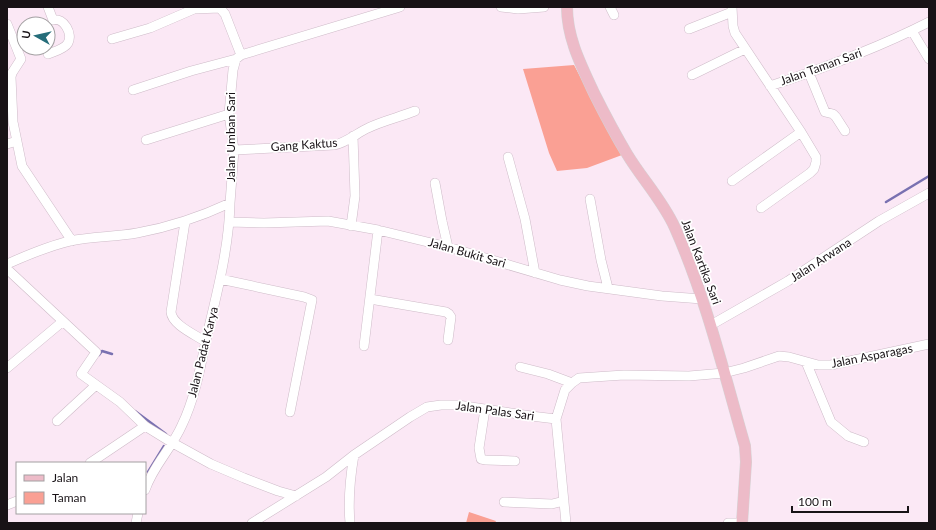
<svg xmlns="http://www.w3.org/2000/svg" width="936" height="530" viewBox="0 0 936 530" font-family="Lato,sans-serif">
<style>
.green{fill:#faa094}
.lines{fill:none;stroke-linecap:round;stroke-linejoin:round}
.stream{stroke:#7971b1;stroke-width:2.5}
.minor-casing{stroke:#cebbc8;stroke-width:10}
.major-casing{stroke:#d5d4d5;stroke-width:12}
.minor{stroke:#fff;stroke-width:9}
.major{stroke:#edbbc8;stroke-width:11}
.labels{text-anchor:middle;stroke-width:3.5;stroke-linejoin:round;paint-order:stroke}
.street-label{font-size:12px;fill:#181216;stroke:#fff}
</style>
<rect width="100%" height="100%" fill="#fbe8f5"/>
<path class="green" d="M574,65l48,90 -35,13 -30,3 -8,-18 -26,-84z
M469,512l27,9 -1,2h-29z"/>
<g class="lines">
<path class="stream" d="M886,202l43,-26
M99,355l3,-4 10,3
M135,411l31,23
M148,472l16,-26"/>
<defs>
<path id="minor" d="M501,7l17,2 26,-2
M610,7l4,8
M732,7l1,19 2,7 66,99 15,25v5l-2,7 -4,4 -49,35
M7,24l14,35 -9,14 -1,4 2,45 9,44 50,75
M689,29l43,-17
M912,31l17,28
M112,39l38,-11 44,-19 26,-1 5,6 16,41
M48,54c5,-2 17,-5 20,-11 5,-9 -4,-26 -15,-23l-5,-13
M809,73l16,39 8,2 3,3 9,14
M692,75l53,-26
M770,86c54,-18 108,-38 159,-64
M133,90l58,-19 45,-12
M146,140l83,-26
M7,144l10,-3
M234,150l100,-5c12,-2 23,-12 34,-17 14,-7 32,-11 47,-17
M508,157l17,62 10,54
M732,181l69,-49
M435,183l7,38 6,26
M590,199l11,61 7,28
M185,222l-14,90c1,13 25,23 35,30
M229,222l35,1 64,-2 50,9 70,17 112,33 28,6 74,10 40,3
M351,226l4,-30 -2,-60
M7,264c21,-9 41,-18 63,-23 22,-5 45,-4 67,-8 33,-6 63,-16 93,-30l4,-53 -5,-36 4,-44 3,-11 5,-4 159,-48
M7,269l89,83 -15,22 39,28 25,24 26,16 40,22 33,14 34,13 18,5
M220,279l84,18 8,3 -22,112
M370,299l76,13 3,2 2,3 -3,23
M711,325l77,-44 91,-60 50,-28
M364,346l14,-116
M806,362l25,60 17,14 16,6
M520,367l28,7 24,9
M7,368l55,-46
M485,409l-6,39 2,11 5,1 29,1
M57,421l39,-36
M90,463l55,-37
M145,490c8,-24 27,-42 37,-65 14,-29 19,-62 26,-94 10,-42 21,-85 22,-128
M504,502l48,2 12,-3
M7,505l10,-4
M136,523l2,-10
M252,523l74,-46 28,-22 56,-38 17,-10 14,-2h17l73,11 25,3
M350,523c-2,-23 0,-45 4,-68
M566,523l-10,-104 9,-29 7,-7 7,-5 45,-3 65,1 35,-3 20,-5 35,-12 10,1 29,8h13l98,-21
M728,523h8"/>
<path id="major" d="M567,7c0,31 14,58 27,86 10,20 21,41 33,61 15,25 36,47 48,74 31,70 49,145 70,218l1,16 -4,61"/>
</defs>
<use href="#minor" class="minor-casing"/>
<use href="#major" class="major-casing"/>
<use href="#minor" class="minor"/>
<use href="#major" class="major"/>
</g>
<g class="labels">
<g class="street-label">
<text transform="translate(821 67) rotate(-20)" y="4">Jalan Taman Sari</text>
<text transform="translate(231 137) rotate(-90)" y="4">Jalan Umban Sari</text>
<text transform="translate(304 145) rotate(-4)" y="4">Gang Kaktus</text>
<text transform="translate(467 253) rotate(16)" y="4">Jalan Bukit Sari</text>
<text transform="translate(821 260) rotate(-33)" y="4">Jalan Arwana</text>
<text transform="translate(701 262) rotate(69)" y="4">Jalan Kartika Sari</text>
<text transform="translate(203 352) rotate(-76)" y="4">Jalan Padat Karya</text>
<text transform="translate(872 356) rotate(-11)" y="4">Jalan Asparagas</text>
<text transform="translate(495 411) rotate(8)" y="4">Jalan Palas Sari</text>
</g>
</g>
<rect width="936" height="530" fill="none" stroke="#181216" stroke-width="16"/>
<rect x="16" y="462" width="130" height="52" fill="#ffffff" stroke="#a3a0a2"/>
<rect x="24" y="475" width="20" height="6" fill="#edbbc8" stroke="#a3a0a2"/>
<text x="52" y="482" font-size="12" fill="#181216">Jalan</text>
<rect x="24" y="492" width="20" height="12" fill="#faa094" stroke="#a3a0a2"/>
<text x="52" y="502" font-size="12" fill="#181216">Taman</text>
<g transform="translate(36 36) rotate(278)"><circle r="19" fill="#ffffff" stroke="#a3a0a2"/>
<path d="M0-3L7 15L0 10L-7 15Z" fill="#256d7a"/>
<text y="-6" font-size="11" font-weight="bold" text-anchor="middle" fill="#181216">U</text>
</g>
<path d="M792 506v6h116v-6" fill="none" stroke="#181216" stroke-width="2"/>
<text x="798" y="506" font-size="12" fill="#181216" stroke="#ffffff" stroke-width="3" paint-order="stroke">100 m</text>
</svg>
